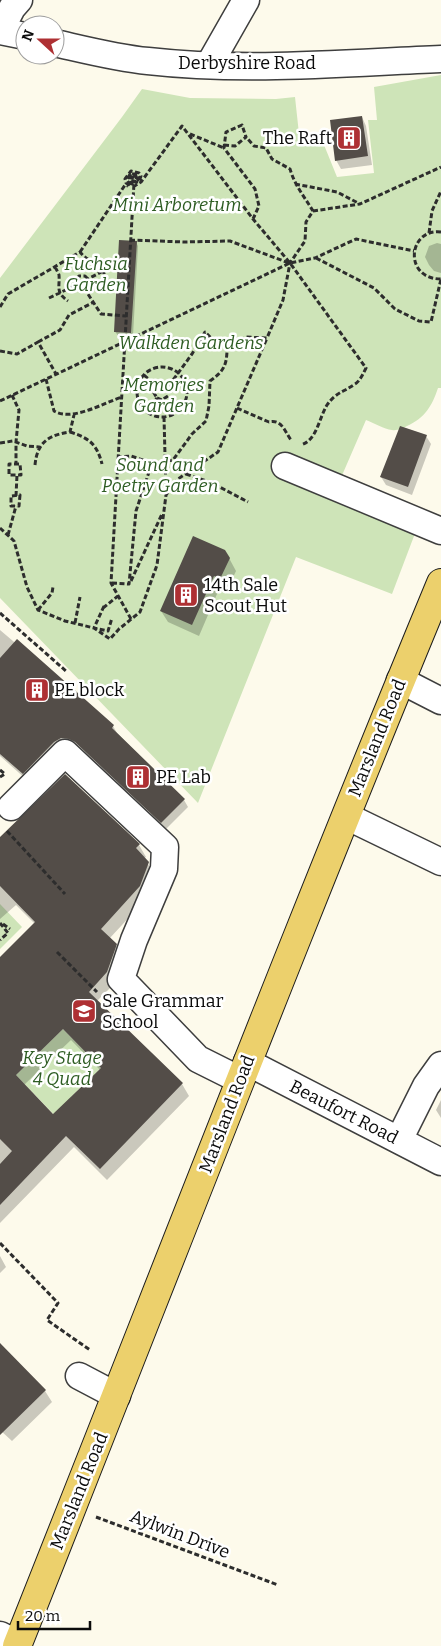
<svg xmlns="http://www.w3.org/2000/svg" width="441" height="1646" viewBox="0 0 441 1646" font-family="Bitter,serif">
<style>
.green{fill:#cee4b8}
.shadow{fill:#0003;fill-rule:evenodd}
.building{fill:#534d48;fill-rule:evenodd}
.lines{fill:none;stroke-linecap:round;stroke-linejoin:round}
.minor-casing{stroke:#3e3e3e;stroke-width:29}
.major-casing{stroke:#1c1c1c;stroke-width:30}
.path{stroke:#2d2d2d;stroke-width:3;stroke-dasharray:5 2.5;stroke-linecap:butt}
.minor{stroke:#fff;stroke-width:26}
.major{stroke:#ecd06c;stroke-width:28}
.labels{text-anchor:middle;stroke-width:5;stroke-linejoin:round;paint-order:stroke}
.street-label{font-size:18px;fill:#0b0b0b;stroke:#fff}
.poi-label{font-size:18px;fill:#0b0b0b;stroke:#fff;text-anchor:start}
.park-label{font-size:18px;font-style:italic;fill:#2d5c22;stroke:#fff}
</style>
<rect width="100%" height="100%" fill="#fdfaeb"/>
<path class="green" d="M441,75v313h-3c-6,18 -13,30 -31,38 -4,2 -10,5 -15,4 -8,-1 -18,-7 -26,-10l-26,60 82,35 -30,79 -96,-37 -98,246 -198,-205v-320l122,-161 20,-28 48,9 86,1 19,-2 4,37 21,1 17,42 37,-4 -6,-53h9l-3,-33z
M0,904l22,23 -22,22z
M63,1029l38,39 -30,29 -9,26 -46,-48z"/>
<path class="shadow" d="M362,117l4,9 6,39 -31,4 -5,-9z
M136,242l2,4 -5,90h-15l-3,-5z
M437,243l4,1v29l-7,-2 -5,-6 -4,-8 4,-11z
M426,436l5,8 -19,51 -26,-10 -5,-8z
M229,558l7,13 -9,19 -7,-3 -21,49 -31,-14 -7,-11z
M0,630l113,96 4,7 67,67 4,7 -22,22 -85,-80 -8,-4 -46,35 -27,-24z
M65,776l74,69 7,12 -2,1 11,17 -8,23 -38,41 7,6 7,12 -9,27 -17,17 85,83 7,12 -82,84 -33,-33 -74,76v-264l35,-35 -19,-19 -16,14v-80zM71,1040l29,30 -47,45 -29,-30z
M441,1100v18l-5,-8z
M0,1256l6,11 -6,6z
M0,1345l45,46 7,11 -40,39 -12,-11z"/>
<path class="building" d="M362,116l6,40 -33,5 -5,-41z
M119,240l18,1 -6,92 -17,-1z
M400,426l27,9 -19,52 -28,-10z
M193,536l32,14 5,8 -10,21 -6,-3 -22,49 -32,-14z
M17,639l97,86 -2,3 73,71 -24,24 -86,-81 -6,-3 -8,-1 -7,4 -31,32 -23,-20v-96z
M65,774l75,70 -4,4 13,14 -9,24 -39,43 16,15 -10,28 -18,20 94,91 -83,86 -34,-33 -66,69v-41l12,-13 -12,-12v-182l35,-35 -35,-36v-49zM63,1029l38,39 -48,46 -37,-39z
M0,1343l46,47 -46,45z"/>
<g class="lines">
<defs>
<path id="minor" d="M0,31l12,-23 7,-8
M0,31l25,5
M55,43c31,7 62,15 93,18 97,11 196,2 293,-2
M209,65l37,-65
M285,466l156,65
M400,680l41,21
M11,807l54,-54 100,94 -1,22 -30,71 -13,39 77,80 42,21
M346,816l95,46
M247,1062l194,100
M399,1140l27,-54 15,-21
M79,1376l38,20
M0,1635l18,9"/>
<path id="major" d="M17,1646c141,-354 278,-711 424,-1063"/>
</defs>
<use href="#minor" class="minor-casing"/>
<use href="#major" class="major-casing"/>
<path class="path" d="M190,134l34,14
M224,145l11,1 11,-9 -4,-12 -16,7 -2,16 31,41 4,17 -6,13
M295,184l42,8 23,12
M133,187l8,-5 41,-56 71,93 37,44 76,105c-3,6 -6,13 -11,16 -11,8 -19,8 -28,21 -8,13 -10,35 -26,40
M313,211l47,-7 81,-37
M441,232c-33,-4 -38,47 0,47
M429,233l3,-22 9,-20
M130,240l54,2 46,-1 59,22
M80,252l45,-67 3,1
M316,258l58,30 21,21 24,12 12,1 10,-43
M55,267c0,0 4,7 4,8 1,12 -4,17 9,26
M76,285l-1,-4 4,-5h6l3,3
M84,288l17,26 25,2
M49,298l27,-13 4,3 7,-3 1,-6 15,-8
M0,307l8,-13 72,-42c12,15 27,8 25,35
M38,342l22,-12 9,-15 25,-13
M227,348l19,-11 21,1 16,-38 7,-37 15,-22 1,-19 7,-11c-9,-15 -18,-25 -23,-42l-18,-10 -6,-11 -12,-2 -8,-9
M0,351l17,3 21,-12 18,32
M137 392a25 25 0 1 1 50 0a25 25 0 1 1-50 0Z
M144,375l12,11 -2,7 3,5
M46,379l8,32c18,11 49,-8 68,-14
M122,390h15
M12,395l7,15 -3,32v22
M157,398l5,2 6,-4 14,12
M0,401l290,-138 25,-5 41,-19 58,12
M237,408l32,14c13,-3 16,10 22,18
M146,411l11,-13
M164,417l2,77
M70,432c19,6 27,12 32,32
M0,443l13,-2 14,5 12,1
M152,463l21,-3 19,-26 14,-13 3,-15 1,-25c14,-10 17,-16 17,-33l-8,-2 -14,-14 -13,22 -24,33 -4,-2 -8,1
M35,465c2,-22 13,-30 35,-33l4,-17
M186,474l26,9 36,19
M20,495l-1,11h-8v-10z
M16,496l1,-21h-8v-11h11l1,11h-4
M0,528l14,13 13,46 11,23 27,11 29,7 16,11 9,-10 21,-17 17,-47 9,-70 12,-16 40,-27 49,-114
M8,535l8,-29
M131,581l31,-67
M112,583l17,1 7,-73 16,-48 -21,-7 -12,1
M104,606l-10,22 14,3 4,-13
M103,608l15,-12
M38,610l14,-17 1,-6
M0,613l66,58
M131,619l-20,-36 23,-400 -2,1 -3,-5 1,-3 3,-1 3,1 1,5 2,-3 -2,-4h-7l-3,6 4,6 -5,-3 -1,-4 6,-8 8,2 2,3 -2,6h-4l-1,-5 -3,1 -1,2 3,2v-3l-1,1
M75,623l5,-26
M0,770l5,4 -5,3
M7,831l58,63
M0,923l8,10 -8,7
M3,924l7,5
M57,952l40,40
M0,1243l58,60 -11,17 43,30
M96,1517l182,68"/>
<use href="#minor" class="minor"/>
<use href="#major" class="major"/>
</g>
<defs>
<symbol id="building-square" viewBox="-11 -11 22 22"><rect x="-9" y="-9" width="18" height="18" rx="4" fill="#ae3033" stroke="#fff"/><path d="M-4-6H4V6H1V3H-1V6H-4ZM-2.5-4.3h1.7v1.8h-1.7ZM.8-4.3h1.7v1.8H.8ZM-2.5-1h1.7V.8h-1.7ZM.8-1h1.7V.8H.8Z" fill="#fff"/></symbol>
<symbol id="school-square" viewBox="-11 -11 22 22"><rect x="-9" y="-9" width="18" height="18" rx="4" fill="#ae3033" stroke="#fff"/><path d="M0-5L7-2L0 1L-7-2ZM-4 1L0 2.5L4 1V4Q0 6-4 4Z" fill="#fff"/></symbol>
</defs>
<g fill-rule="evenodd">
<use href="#building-square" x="335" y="124" width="28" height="28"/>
<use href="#building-square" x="172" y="581" width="28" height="28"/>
<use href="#building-square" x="23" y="676" width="28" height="28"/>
<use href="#building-square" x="124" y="763" width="28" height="28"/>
<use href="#school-square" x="70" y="997" width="28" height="28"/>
</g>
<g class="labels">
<g class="street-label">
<text x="247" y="69">Derbyshire Road</text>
<text transform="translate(377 738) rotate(-68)" y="6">Marsland Road</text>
<text transform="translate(344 1112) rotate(27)" y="6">Beaufort Road</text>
<text transform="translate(227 1114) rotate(-69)" y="6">Marsland Road</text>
<text transform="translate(79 1491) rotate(-68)" y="6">Marsland Road</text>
<text transform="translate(180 1534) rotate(21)" y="6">Aylwin Drive</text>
</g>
<g class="poi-label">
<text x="332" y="144" text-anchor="end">The Raft</text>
<text x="204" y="591">14th Sale<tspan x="204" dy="21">Scout Hut</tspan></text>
<text x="54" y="696">PE block</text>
<text x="156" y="783">PE Lab</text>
<text x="102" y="1007">Sale Grammar<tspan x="102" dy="21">School</tspan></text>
</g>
<g class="park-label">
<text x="177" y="211">Mini Arboretum</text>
<text x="96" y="270">Fuchsia<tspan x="96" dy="21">Garden</tspan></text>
<text x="191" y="349">Walkden Gardens</text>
<text x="164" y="391">Memories<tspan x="164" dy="21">Garden</tspan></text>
<text x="160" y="471">Sound and<tspan x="160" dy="21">Poetry Garden</tspan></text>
<text x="62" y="1064">Key Stage<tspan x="62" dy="21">4 Quad</tspan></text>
</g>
</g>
<g transform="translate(40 40) rotate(291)"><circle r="24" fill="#ffffff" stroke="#9d9d9d"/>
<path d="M0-4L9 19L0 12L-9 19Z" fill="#ae3033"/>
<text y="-8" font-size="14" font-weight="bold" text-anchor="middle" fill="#0b0b0b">N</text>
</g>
<path d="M18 1621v8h72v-8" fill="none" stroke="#0b0b0b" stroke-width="2.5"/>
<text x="25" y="1621" font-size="15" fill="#0b0b0b" stroke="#ffffff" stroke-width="4" paint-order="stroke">20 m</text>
</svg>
